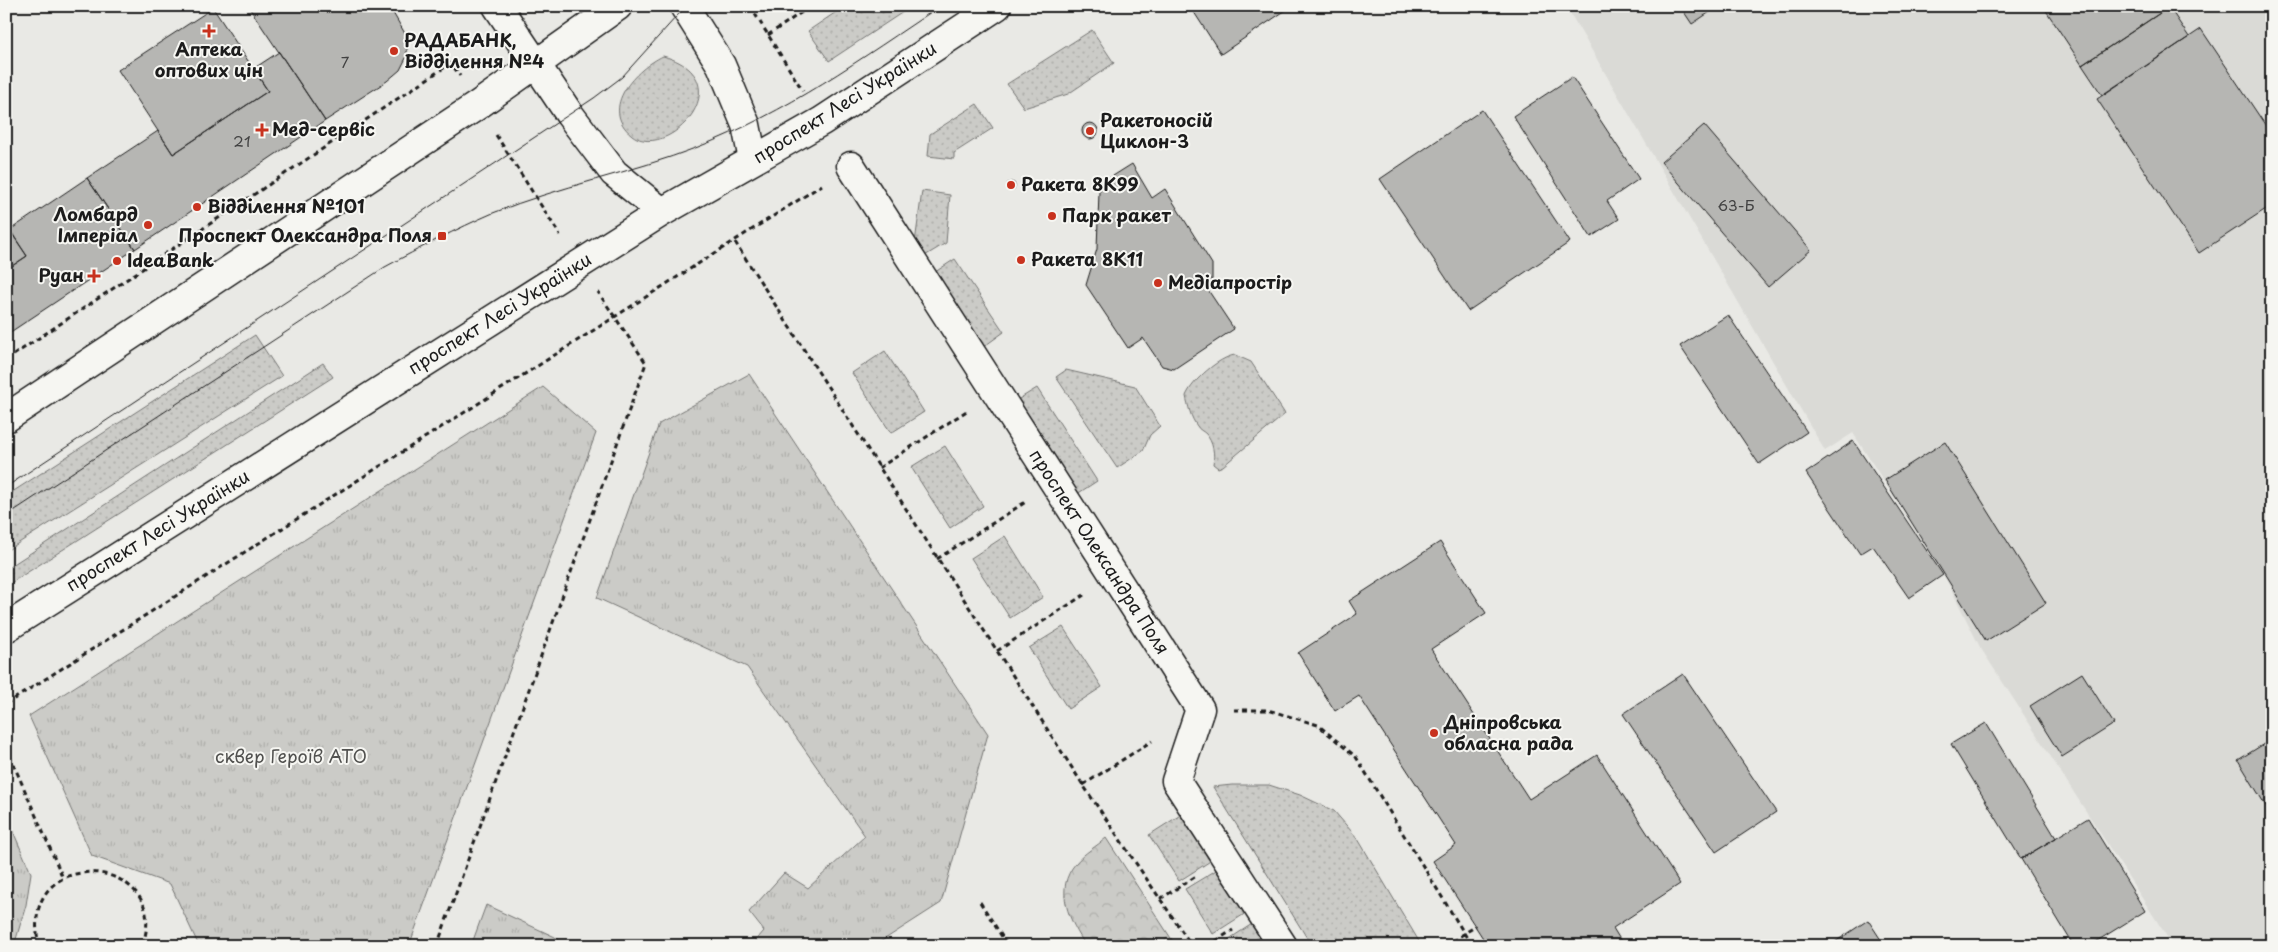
<svg xmlns="http://www.w3.org/2000/svg" width="2278" height="952" viewBox="0 0 2278 952" font-family="'Playpen Sans',sans-serif">
<style>
.built{fill:#dadad6}
.grass{fill:url(#grass-dots);stroke:#747472}
.forest{fill:url(#forest-crowns);stroke:#747472}
.park{fill:url(#park-tufts);stroke:#747472}
.building{fill:#b6b6b3;stroke:#1c1c1c}
.lines{fill:none;stroke-linecap:round;stroke-linejoin:round}
.pedestrian-casing{stroke:#1c1c1c;stroke-width:31}
.primary-casing{stroke:#1c1c1c;stroke-width:31}
.path{stroke:#1c1c1c;stroke-width:3;stroke-dasharray:5 4;stroke-linecap:butt}
.pedestrian{stroke:#f6f6f2;stroke-width:28}
.primary{stroke:#f6f6f2;stroke-width:28}
.tram{stroke:#1c1c1c;stroke-width:1}
.poi-dot{fill:#c8321e;stroke:#f6f6f2;stroke-width:2}
.labels{text-anchor:middle;stroke-width:4;stroke-linejoin:round;paint-order:stroke}
.number-label{font-size:15px;fill:#424242}
.poi-label{font-size:18px;font-weight:bold;fill:#1c1c1c;stroke:#f6f6f2;text-anchor:start}
.street-label{font-size:18px;fill:#1c1c1c;stroke:#f6f6f2}
.park-label{font-size:18px;fill:#51514f;stroke:#f6f6f2}
</style>
<defs>
<pattern id="grass-dots" width="8" height="8" patternUnits="userSpaceOnUse" patternTransform="scale(1.25)"><rect width="8" height="8" fill="#cbcbc7"/><path d="M2 2h.1M6 6h.1" fill="none" stroke="#aeaeaa" stroke-width="1.8" stroke-linecap="round"/></pattern>
<pattern id="forest-crowns" width="20" height="18" patternUnits="userSpaceOnUse" patternTransform="scale(1.25)"><rect width="20" height="18" fill="#cbcbc7"/><path d="M2 6a3 3 0 1 1 6 0M12 15a3 3 0 1 1 6 0" fill="none" stroke="#aeaeaa"/></pattern>
<pattern id="park-tufts" width="24" height="20" patternUnits="userSpaceOnUse" patternTransform="scale(1.25)"><rect width="24" height="20" fill="#cbcbc7"/><path d="M3 7l-1-3M5 7V3M7 7l1-3M15 17l-1-3M17 17v-4M19 17l1-3" fill="none" stroke="#aeaeaa"/></pattern>
</defs>
<rect width="100%" height="100%" fill="#e9e9e5"/>
<filter id="ink" filterUnits="userSpaceOnUse"><feTurbulence type="fractalNoise" baseFrequency=".02" numOctaves="2"/><feDisplacementMap in="SourceGraphic" scale="10" xChannelSelector="R" yChannelSelector="G"/><feConvolveMatrix kernelMatrix="1 2 1 2 8 2 1 2 1" color-interpolation-filters="sRGB"/></filter>
<g filter="url(#ink)">
<path class="built" d="M1566,6h706v940h-99l-193,-299 -36,-72 -91,-142 -28,18z"/>
<path class="grass" d="M845,6h67l-83,55 -21,-30z
M1092,30l22,33 -46,31 -44,14 -17,-24z
M663,56c82,23 5,107 -31,79 -34,-27 4,-66 31,-79z
M977,104l16,24 -39,25v6l-26,-3 2,-22z
M922,191l28,4 -4,48 -23,14 -9,-7z
M955,259l49,73 -25,18 -50,-74z
M255,335l27,41 -276,175v-55z
M885,351l39,61 -33,21 -39,-60z
M1235,355l16,7 34,52 -62,52 -5,2 -5,-4c2,-10 0,-22 -7,-30 -3,-3 -7,-4 -9,-8 -6,-8 -9,-20 -11,-30 6,-15 33,-39 49,-41z
M323,363l10,14 -327,209v-17z
M1066,370l69,16 25,40 -10,9 -7,16 -26,17 -61,-91z
M1037,388l60,93 -23,15 -60,-94z
M945,446l38,60 -33,22 -39,-61z
M1005,536l38,61 -33,21 -39,-60z
M1063,627l39,60 -34,22 -39,-61z
M1232,785h37l31,10 34,16 24,28 62,104 -5,3h-84l-5,-7 -9,7h-5l-99,-159z
M1182,814l30,46 -33,21 -30,-46z
M1218,869l28,44 -33,21 -28,-45z
M1252,924l14,22h-45l-1,-1z"/>
<path class="forest" d="M1106,838l70,108h-90c-16,-25 -33,-56 -10,-83 8,-10 21,-17 30,-25z"/>
<path class="park" d="M749,374l239,360 -47,169 -67,43h-123l13,-15 -15,-19 35,-39 24,15 57,-52 -118,-169 -150,-69 62,-174z
M543,387l53,46 -187,513h-210l-29,-62 -78,-28 -63,-140z
M6,815l25,58 -5,32 -12,41h-8z
M486,905l69,32 13,9h-97z"/>
<path class="building" d="M248,6h141l18,31v19l-7,14 -13,11 -62,40z
M1190,6h102l-71,48z
M1680,6h39l-27,18z
M2043,6h125l1,1 -87,58z
M2169,7l20,30 -87,58 -20,-30z
M213,8l55,83 -95,63 -55,-84z
M2201,29l71,106v70l-73,48 -102,-154z
M279,52l46,69 -190,128 -48,-71 71,-47 15,23 95,-63 -15,-22z
M1572,77l67,102 -32,22 12,18 -28,18 -78,-121z
M1482,110l88,132 -102,69 -88,-132z
M1082 131a8 8 0 1 1 16 0a8 8 0 1 1-16 0Z
M1704,125l107,125 -43,37 -107,-125z
M1132,164l20,34 13,-9 47,75v19l-4,7 26,39 -60,40 -12,-3 -19,-28 -15,10 -42,-63 11,-36 2,-57 6,-11z
M87,178l48,71 -129,86v-65l21,-14 -17,-26z
M1007 186a4 4 0 1 1 8 0a4 4 0 1 1-8 0Z
M6,225l21,31 -21,14z
M1728,315l79,117 -48,32 -79,-118z
M1853,441l90,134 -34,23 -36,-52 -13,8 -54,-81z
M1945,442l101,161 -60,38 -101,-161z
M1440,542l46,71 -55,36 98,150 68,-44 83,129 -67,44 11,18h-136l-55,-85 23,-16 -97,-149 -24,15 -37,-58 59,-39 -8,-13z
M2082,673l32,51 -52,33 -32,-51z
M1683,674l93,138 -60,40 -93,-138z
M1986,723l70,115 -35,21 -70,-115z
M2272,739v77l-34,-56z
M2088,818l57,93 -56,35h-15l-53,-87z
M1868,920l17,26h-56z"/>
<g class="lines">
<defs>
<path id="pedestrian" d="M851,166l349,543 -24,72 107,165"/>
<path id="primary" d="M497,6l73,109 44,58 48,39
M684,6l37,59 25,60 7,35
M6,418l472,-313 140,-99
M6,628l656,-416 160,-91 175,-115"/>
</defs>
<use href="#pedestrian" class="pedestrian-casing"/>
<use href="#primary" class="primary-casing"/>
<path class="path" d="M750,6l53,85
M768,35l43,-29
M496,135l64,100
M735,242l348,543 109,161
M6,360l445,-297 9,13
M879,468l89,-58
M937,559l90,-58
M997,651l87,-56
M6,704l816,-519
M1234,710h34l50,15 38,32 116,189
M6,747l57,131
M1083,785l69,-44
M1160,899l38,-24
M980,902l28,44
M39,946c-24,-107 137,-89 103,0
M437,946l209,-583 -48,-71
M1208,946l25,-16
M1445,946l31,-20"/>
<use href="#pedestrian" class="pedestrian"/>
<use href="#primary" class="primary"/>
<path class="tram" d="M6,487l588,-389 28,-21 64,-71
M6,516l379,-249c35,-19 71,-38 108,-54 67,-27 138,-40 205,-66 88,-34 164,-89 242,-141"/>
</g>
</g>
<g class="poi-dot">
<path d="M206.5 23.5h5v5h5v5h-5v5h-5v-5h-5v-5h5z"/>
<circle cx="394" cy="51" r="5"/>
<path d="M259.5 122.5h5v5h5v5h-5v5h-5v-5h-5v-5h5z"/>
<circle cx="1090" cy="131" r="5"/>
<circle cx="1011" cy="185" r="5"/>
<circle cx="197" cy="207" r="5"/>
<circle cx="1052" cy="216" r="5"/>
<circle cx="148" cy="225" r="5"/>
<rect x="437" y="231" width="10" height="10" rx="2.5"/>
<circle cx="1021" cy="260" r="5"/>
<circle cx="117" cy="261" r="5"/>
<path d="M91.5 268.5h5v5h5v5h-5v5h-5v-5h-5v-5h5z"/>
<circle cx="1158" cy="283" r="5"/>
<circle cx="1434" cy="733" r="5"/>
</g>
<g class="labels">
<g class="number-label">
<text x="345" y="68">7</text>
<text x="242" y="147">21</text>
<text x="1736" y="211">63-Б</text>
</g>
<g class="poi-label">
<text x="404" y="47">РАДАБАНК,<tspan x="404" dy="21">Відділення №4</tspan></text>
<text x="209" y="56" text-anchor="middle">Аптека<tspan x="209" dy="21">оптових цін</tspan></text>
<text x="1100" y="127">Ракетоносій<tspan x="1100" dy="21">Циклон-3</tspan></text>
<text x="272" y="136">Мед-сервіс</text>
<text x="1021" y="191">Ракета 8К99</text>
<text x="207" y="213">Відділення №101</text>
<text x="138" y="221" text-anchor="end">Ломбард<tspan x="138" dy="21">Імперіал</tspan></text>
<text x="1062" y="222">Парк ракет</text>
<text x="432" y="242" text-anchor="end">Проспект Олександра Поля</text>
<text x="1031" y="266">Ракета 8К11</text>
<text x="127" y="267">IdeaBank</text>
<text x="84" y="282" text-anchor="end">Руан</text>
<text x="1168" y="289">Медіапростір</text>
<text x="1444" y="729">Дніпровська<tspan x="1444" dy="21">обласна рада</tspan></text>
</g>
<g class="street-label">
<text transform="translate(845 103) rotate(-32)" y="6">проспект Лесі Українки</text>
<text transform="translate(500 314) rotate(-32)" y="6">проспект Лесі Українки</text>
<text transform="translate(158 531) rotate(-32)" y="6">проспект Лесі Українки</text>
<text transform="translate(1099 552) rotate(57)" y="6">проспект Олександра Поля</text>
</g>
<g class="park-label">
<text x="291" y="763">сквер Героїв АТО</text>
</g>
</g>
<rect width="2278" height="952" fill="none" stroke="#f6f6f2" stroke-width="25"/>
<rect x="12" y="12" width="2253" height="927" fill="none" stroke="#1c1c1c" stroke-width="2" filter="url(#ink)"/>
</svg>
